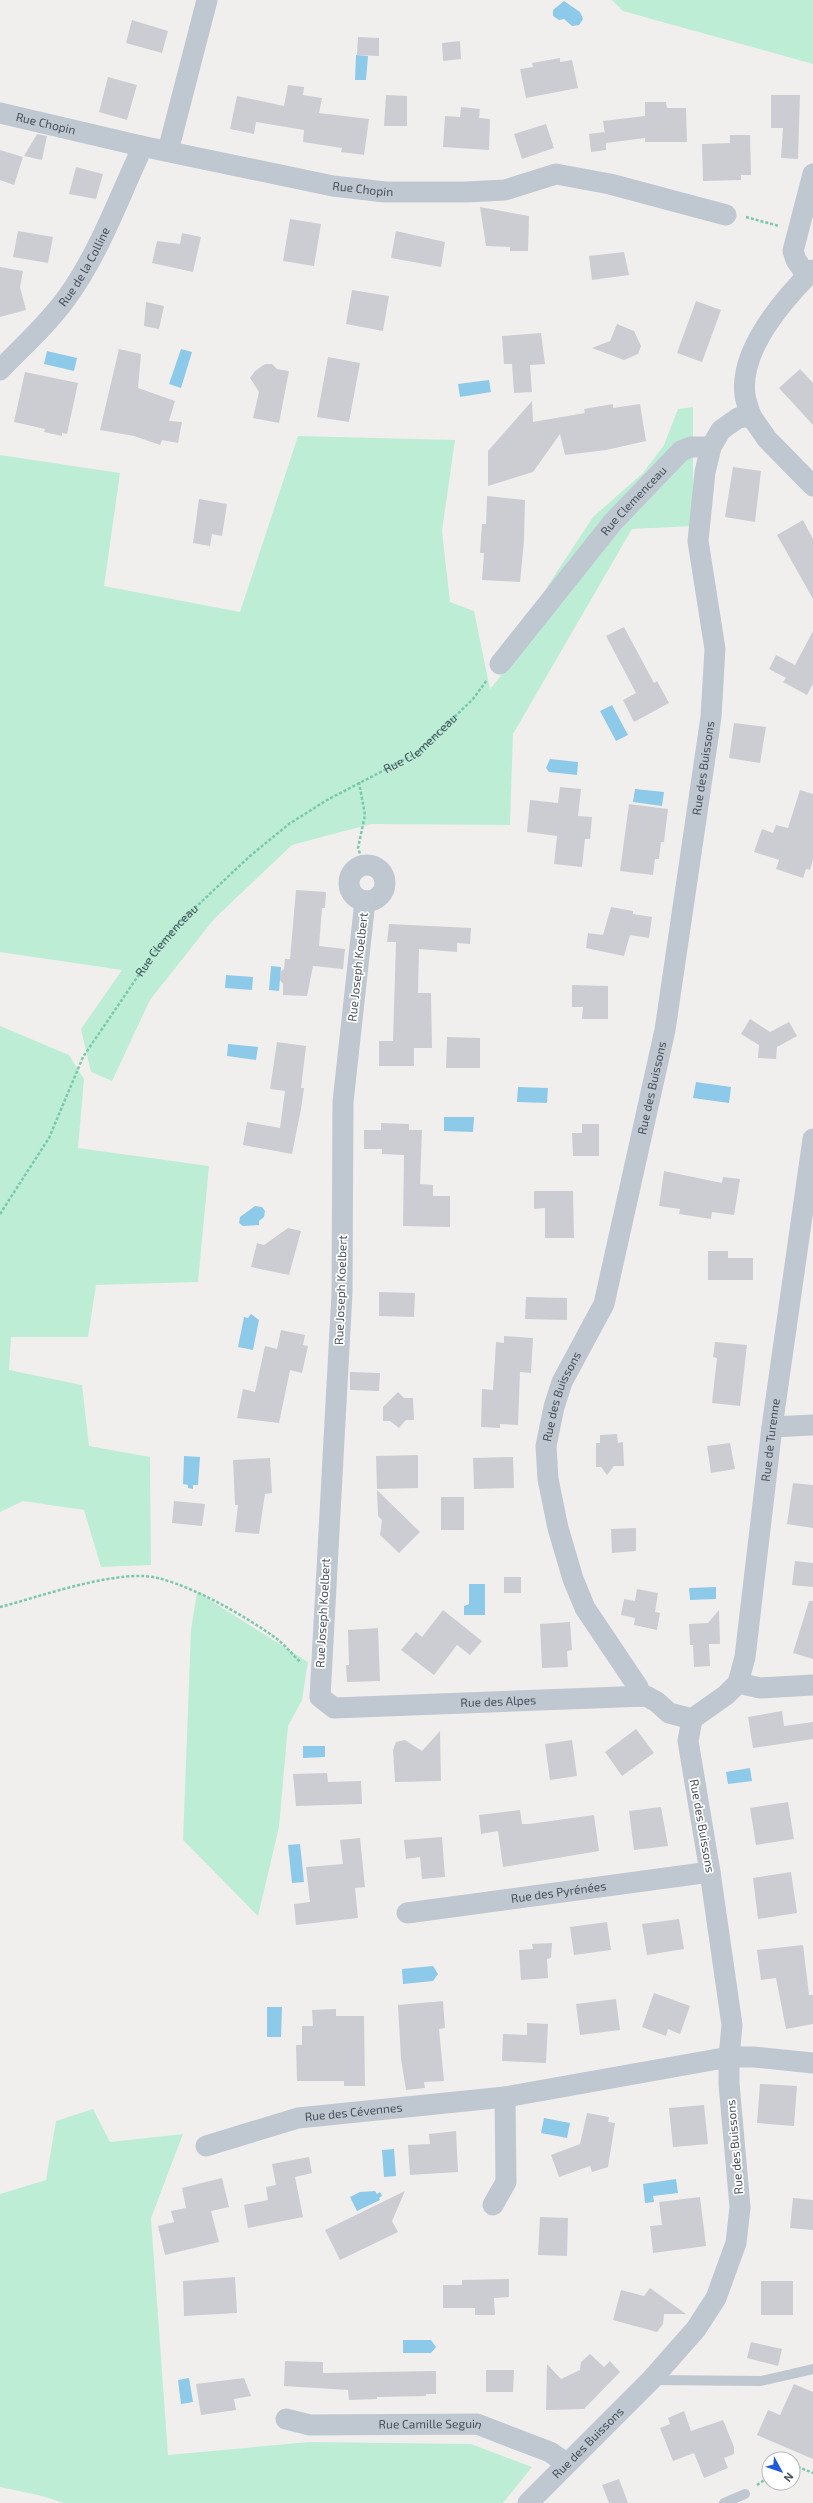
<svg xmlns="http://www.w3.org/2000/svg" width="813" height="2503" viewBox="0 0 813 2503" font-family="'Exo 2',sans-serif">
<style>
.green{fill:#beedd6}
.water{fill:#8dc9e8}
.building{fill:#cbcdd3}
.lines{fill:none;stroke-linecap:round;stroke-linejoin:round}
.path{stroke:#78c9ac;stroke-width:2.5;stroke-dasharray:3 2;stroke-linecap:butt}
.service{stroke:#bfc7d0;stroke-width:10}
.minor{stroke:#bfc7d0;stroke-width:21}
.labels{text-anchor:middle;stroke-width:3.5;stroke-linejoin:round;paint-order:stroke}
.street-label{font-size:12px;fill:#474f5b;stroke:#fff}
</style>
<rect width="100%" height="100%" fill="#f1efee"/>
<path class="green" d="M612,0h201v64l-190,-53z
M693,407v119l-61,3 -119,205 -3,91 -139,-1 -79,21 -78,74 -64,81 -38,81 -21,-9 -10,-43 41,-59 -122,-18v-497l120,18 -16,113 136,26 58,-176 157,4 -13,91 8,71 24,9 16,78 52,-64 5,-38 46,-70 50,-44 21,-28 14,-36z
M0,1026l69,29 15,24 -6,69 131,18 -11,116 -102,3 -8,52h-77l-2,33 73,15 7,61 61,11 1,108 -50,2 -17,-57 -61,-9 -23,11z
M197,1592l111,70 -6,38 -14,26 -9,101 -21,89 -75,-76 8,-210z
M93,2109l17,33 73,-8 -32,84 17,237 141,-13 162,2 61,23 -29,36h-439l-26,-8 -38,-8v-293l46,-14 10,-59z"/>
<path class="water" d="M564,1l16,11 3,7 -4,6 -7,1 -8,-7 -5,1 -6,-4v-6z
M356,55l12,1 -2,24h-11z
M181,349l11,3 -11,36 -12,-4z
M47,351l30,7 -3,13 -30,-7z
M489,380l2,12 -31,5 -2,-13z
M612,705l16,30 -12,6 -16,-30z
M550,759l28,3 -1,13 -28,-3 -3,-4z
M635,789l29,3 -2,14 -29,-4z
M271,966l10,1 -2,24 -10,-1z
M226,975l27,2 -1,13 -27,-2z
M228,1044l30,3 -2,13 -29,-4z
M696,1082l35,5 -2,16 -36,-5z
M518,1087l30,1 -1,15 -30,-1z
M444,1117h30l-1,15 -29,-1z
M255,1206l7,1 3,4 -1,6 -5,4v4l-16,1 -4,-3 1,-6z
M251,1314l8,6 -6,30 -15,-3 6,-30 4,1z
M184,1456l16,1 -2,28h-5v4l-5,-1v-3l-5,-1z
M469,1584h16v31h-21v-9l5,-2z
M716,1587v12l-26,1 -1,-12z
M303,1746h22v11l-22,1z
M750,1768l2,13 -24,3 -2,-12z
M300,1844l4,38 -12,1 -4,-38z
M433,1966l5,8 -5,7 -30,3 -1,-15z
M267,2007h15l-1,30h-14z
M544,2118l26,5 -3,15 -26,-5z
M394,2149l2,27 -12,1 -2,-27z
M676,2179l2,14 -25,3 1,6 -9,1 -2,-19z
M375,2191l2,3 3,-2 2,4 -3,2 1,2 -23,11 -7,-14 10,-5z
M403,2340h28l5,7 -5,6h-28z
M189,2378l4,24 -12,2 -3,-24z"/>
<path class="building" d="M132,20l36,11 -6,22 -36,-10z
M358,37l21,1v18l-22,-1z
M460,41l1,18 -18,2 -1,-18z
M560,58v4l12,-2 6,28 -52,10 -6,-29 13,-2 -1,-4z
M108,77l29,8 -10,35 -28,-8z
M288,85l16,2 -1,8 19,3 -3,15 50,6 -5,36 -23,-3 1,-4 -39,-6 1,-12 -48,-8 -2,12 -24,-5 7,-33 47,10z
M386,95l21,1v30h-23z
M771,95h29l-2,64 -17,-1 2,-30h-12z
M645,102h21l1,6h19l1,34h-42v-4l-39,5v7l-15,2 -2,-18 15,-2 1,3 -2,-14 42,-5z
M461,107l19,2 -1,9 11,1 -1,31 -46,-3 2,-31 15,1z
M546,124l8,24 -32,11 -8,-25z
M37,134l10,2 -5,24 -18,-4z
M730,135h20l1,40h-10v5l-38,1 -1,-37 28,-1z
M0,150l23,7 -9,28 -14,-5z
M76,167l27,7 -7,25 -27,-5z
M480,207l49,9 -1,35h-18v-4l-24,-1z
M290,219l31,5 -7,42 -31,-5z
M18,231l35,6 -5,26 -35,-6z
M396,231l49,11 -4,25 -50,-9z
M182,233l19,4 -8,35 -41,-9 5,-22 23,3z
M624,252l5,23 -37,5 -3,-24z
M0,267l23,4 -3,16 6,23 -26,7z
M352,290l37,6 -6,35 -37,-7z
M696,301l25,9 -19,52 -25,-9z
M146,302l18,4 -5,23 -15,-3z
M617,324l17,7 7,15 -3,8 -14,6 -32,-12 18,-7z
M541,333l4,31 -15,1 2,27 -18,1 -2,-29h-8l-2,-28z
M119,349l22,5 -3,34 37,13 -6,20 13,1 -4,21 -16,-3 -2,5 -26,-9 -34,-6z
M328,357l32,6 -11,59 -32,-5z
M265,364h7l5,5 12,2 -10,52 -26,-5 6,-26 -9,-14 5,-7z
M800,369l13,14v42l-34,-37z
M25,372l53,11 -11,51 -5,-1v3l-18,-4 1,-3 -31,-7z
M532,401l1,21 52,-9 -1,-4 29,-5v4l27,-4 6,37 -40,9 -41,5 -5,-21 -27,38 -45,14v-35z
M733,467l28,4 -6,51 -30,-5z
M487,496l38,4 -1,41 -4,41 -38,-2 2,-27h-4l2,-29h4z
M199,499l28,5 -5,32 -10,-2 -2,12 -17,-3z
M803,520l10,19v60l-36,-64z
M624,627l30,56 3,-2 12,22 -35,19 -11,-22 13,-7 -30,-57z
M813,631v53l-6,11 -24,-13 3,-4 -17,-9 7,-14 19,10z
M734,723l32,4 -6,36 -31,-5z
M560,787l21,2 -3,27 14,1 -2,22h-5l-3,28 -28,-3 3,-28 -30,-4 3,-32 28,3z
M800,790l13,4v66l-3,10 -4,-1 -3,9 -27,-9 3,-9 -25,-8 8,-23 11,4 3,-8 12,3z
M629,804l39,5 -4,33h-3l-2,17h-4l-2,16 -33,-4z
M296,890l30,2 -1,16h-3l-3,38 26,3 -2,20 -30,-3 -6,30 -24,-1v-11l-3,-4v-8l4,-3 1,-10h5z
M611,907l22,4v3l19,3 -3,21 -19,-3 -6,21 -38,-8 2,-15 15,2z
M389,924l82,4 -1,16 -13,-1v9l-38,-3 -1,44h13l1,55h-18v18h-35v-25h14l3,-99h-9z
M572,985l36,1v33h-26l1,-12h-11z
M750,1019l20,13 19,-10 8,14 -20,11 -1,12 -18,-1 1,-13 -18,-11z
M447,1037l33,1v30h-34z
M277,1042l29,4 -5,42h3l-3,21 -9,45 -49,-9 4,-23 33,6 5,-37 -15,-2z
M381,1123l28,1v6h13l-2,54 13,1v11h17v31l-47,-1 1,-71 -22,-1v-5h-18v-19h17z
M582,1124h17v32h-26l-1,-23h10z
M664,1171l58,12 1,-6 17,2 -6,36 -22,-3 -1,7 -32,-5 1,-5 -21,-3z
M534,1191h39l1,47h-29v-30l-11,1z
M288,1228l13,3 -12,44 -38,-8 6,-24 7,2z
M708,1251h20v7h25v22h-45z
M379,1292l36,1 -1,24 -35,-1z
M526,1297l41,1v22l-42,-1z
M281,1330l24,5 -2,10 5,1 -6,27 -12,-3 -11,53 -42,-5 6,-29 12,3 10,-46 12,3z
M504,1336l29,2 -2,35 -11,-1 -2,53 -18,-1v4l-19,-1 1,-38 11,1 3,-48 8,1z
M715,1342l32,3 -7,61 -28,-3 5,-45 -4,-1z
M350,1372l30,1 -1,18 -29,-1z
M398,1392l6,6h9l1,22h-8l-7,8 -9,-7h-7v-14z
M617,1434l1,9 5,-1 1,24h-10l-7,9 -6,-8h-5v-24h4v-8z
M730,1443l5,26 -24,4 -4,-27z
M418,1455v33l-41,1 -1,-33z
M513,1457l1,31 -40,1 -1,-31z
M270,1458l2,35 -7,1 -6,40 -24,-2 3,-27h-3l-2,-45z
M793,1483l20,2v43l-26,-4z
M377,1490l43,42 -21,21 -19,-18 2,-15 -4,-4z
M441,1497h23v33h-23z
M174,1501l31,3 -3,22 -30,-3z
M636,1528v23l-24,2 -1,-24z
M795,1561l18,2v24l-21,-2z
M504,1577h17v16h-17z
M637,1589l21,4 -3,19 5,1 -3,17 -23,-5 1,-7 -14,-3 3,-16 11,2z
M809,1601h4v58l-20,-6z
M443,1610l39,31 -12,14 -13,-10 -23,30 -33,-25 15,-18 6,5z
M719,1610l1,34h-11l1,22 -16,1 -1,-22h-3l-1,-21 19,-1z
M570,1622l2,28 -5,1 1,16 -26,1 -2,-44z
M378,1628l2,53 -33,1 -1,-17h3l-1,-35z
M782,1711l2,15 29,-4v17l-60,9 -5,-31z
M636,1729l18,24 -32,23 -17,-24z
M440,1731l1,50 -46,1 -2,-32 3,-8 9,-2 17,11z
M572,1740l5,36 -27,4 -5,-36z
M327,1773l1,9 33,-1 1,23 -66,2 -3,-32z
M788,1802l6,37 -38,6 -6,-37z
M661,1807l7,39 -34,4 -5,-39z
M520,1810l2,14h7l65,-9 5,36 -96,16 -5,-36 -17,3 -2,-19z
M442,1837l3,40 -23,2 -2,-22 -14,2 -2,-19z
M360,1838l5,49 -10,1 3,30 -62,7 -2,-21 16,-2 -4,-35 37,-3 -3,-24z
M791,1872l6,41 -39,6 -5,-41z
M679,1919l5,30 -37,6 -5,-31z
M607,1922l4,28 -37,5 -4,-28z
M552,1943l-1,15 -4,1 1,19 -27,2 -2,-30 14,-1 -1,-5z
M803,1945l6,50h4v29l-27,5 -10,-51 -15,2 -4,-30z
M654,1993l36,13 -10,28 -12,-5 -2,7 -24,-9z
M616,1999l4,31 -40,5 -4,-31z
M443,2001l2,27 -6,1 5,52 -20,1 1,6 -19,2 -5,-31 -3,-54z
M336,2009v7h28l1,70h-21v-5h-47l-1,-36h6v-19h11l-1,-16z
M527,2023l21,1 -2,39 -44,-2 1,-27 24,1z
M760,2084l37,2 -3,40 -37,-3z
M704,2105l4,39 -35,3 -4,-39z
M587,2113l22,4 -1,5 7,1 -7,44 -16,5 -2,-6 -31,11 -8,-22 29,-11z
M456,2131l2,41 -48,3 -2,-30 22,-1 -1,-10z
M309,2157l3,16 -17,4 8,40 -55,11 -4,-23 24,-5 -2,-13 10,-2 -4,-21z
M222,2178l7,29 -18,4 8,31 -54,13 -7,-29 16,-4 -3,-11 15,-3 -4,-20z
M405,2191l-13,30 6,11 -58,28 -15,-30z
M700,2197l6,49 -53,7 -3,-27 12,-1 -3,-23z
M793,2198l20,2v30l-23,-2z
M540,2217l28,1 -1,38 -29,-1z
M235,2277l2,36 -53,3 -1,-35z
M509,2279v18l-15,1 1,17h-20v-7h-32v-23h19v-5z
M761,2281h32v34h-32z
M650,2288l36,26h-22l-1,10 -6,8 -44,-12 8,-30 23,6z
M751,2342l31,7 -4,17 -31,-8z
M590,2354l14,13 6,-6 10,11 -36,37 -38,1 1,-46 14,15 19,-9 1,-8z
M285,2361l38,1v11l113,-2v23h-10v2l-49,1v2l-28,1 -1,-10 -64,-4z
M486,2370h28l-1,22h-27z
M244,2378l7,18 -17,3 2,11 -35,5 -5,-31z
M794,2384l19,8v67l-56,-24 11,-25 12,5z
M684,2411l7,20 32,-11 11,27v7l-10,4 4,10 -24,10 -10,-25 -21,8 -13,-33 10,-4 -2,-6z
M619,2479l9,24h-19l-7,-18z"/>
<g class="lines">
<g class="path">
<path d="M746,217l33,9"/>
<path d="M359,782l6,33 -7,33 6,17"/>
<path id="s1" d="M0,1214l49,-76 34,-81 72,-106 27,-31 68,-64 39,-32 38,-24 90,-47 56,-54 14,-19"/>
<path d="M0,1607c42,-11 100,-32 143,-31 36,1 106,42 134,63 9,7 16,16 24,24"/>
<path d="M793,2465l20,8"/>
<path d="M757,2485l12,-8"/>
</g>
<path class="service" d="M652,2380l109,1 52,-12
M724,2503l21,-9"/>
<g class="minor">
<path id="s2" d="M0,113l141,33 192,40 52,6h81l39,-2 51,-16 54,10 116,31"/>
<path d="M168,151l39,-151"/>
<path d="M807,276l-11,-16 -3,-9 20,-77"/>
<path id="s3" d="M0,370c23,-24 49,-47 68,-74 30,-42 49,-93 70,-139l3,-11"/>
<path d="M751,416l16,23 46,47"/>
<path id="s4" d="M500,664l113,-142 68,-71 10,-4h20"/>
<circle cx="367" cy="883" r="18"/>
<path id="s5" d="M365,901l-22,201 -1,191 -22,404 14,11 312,-12 11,6 12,11 23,6"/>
<path d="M772,1427l41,-2"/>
<path d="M738,1683l22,5 53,-3"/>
<path id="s6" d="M640,1696l-2,-9 -53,-79 -12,-29 -15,-51 -10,-49 -2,-33 8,-39 8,-25 42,-78 61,-274 46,-313 4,-68 -17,-108 7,-69 6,-25 10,-17 17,-12 13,-2c-2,-7 -5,-14 -6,-21 -6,-45 39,-96 68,-125"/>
<path id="s7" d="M692,1719l34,-24 12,-12 7,-26 27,-230 41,-288"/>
<path id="s8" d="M407,1913l303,-41"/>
<path id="s9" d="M206,2146l92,-28 207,-21 224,-40h25l59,6"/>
<path d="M493,2205l13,-23 -1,-85"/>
<path id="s10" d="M286,2419l24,6 167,-1 73,28 16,11"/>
<path id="s11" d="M528,2503l123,-123 45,-51 20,-31 20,-55 4,-36 -11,-123v-27l3,-32 -22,-153 -22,-131 4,-22"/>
</g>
</g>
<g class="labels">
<g class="street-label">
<text dy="4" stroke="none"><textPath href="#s2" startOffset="47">Rue Chopin</textPath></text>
<text dy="4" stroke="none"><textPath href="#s2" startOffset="371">Rue Chopin</textPath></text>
<text dy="4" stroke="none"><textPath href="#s3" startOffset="134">Rue de la Colline</textPath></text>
<text dy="4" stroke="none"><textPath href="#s4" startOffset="211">Rue Clemenceau</textPath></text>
<text dy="4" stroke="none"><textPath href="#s1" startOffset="646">Rue Clemenceau</textPath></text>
<text dy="4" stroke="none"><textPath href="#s6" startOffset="972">Rue des Buissons</textPath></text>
<text dy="4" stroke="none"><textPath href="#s1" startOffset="322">Rue Clemenceau</textPath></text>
<text transform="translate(358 967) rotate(-84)" y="4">Rue Joseph Koelbert</text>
<text dy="4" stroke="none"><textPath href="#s6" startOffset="648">Rue des Buissons</textPath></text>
<text transform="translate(341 1290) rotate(-88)" y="4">Rue Joseph Koelbert</text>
<text dy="4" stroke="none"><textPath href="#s6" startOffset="324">Rue des Buissons</textPath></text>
<text dy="4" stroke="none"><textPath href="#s7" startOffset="304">Rue de Turenne</textPath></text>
<text transform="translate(323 1613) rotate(-87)" y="4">Rue Joseph Koelbert</text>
<text dy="4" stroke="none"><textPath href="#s5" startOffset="980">Rue des Alpes</textPath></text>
<text transform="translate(702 1826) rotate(80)" y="4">Rue des Buissons</text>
<text dy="4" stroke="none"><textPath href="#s8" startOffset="153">Rue des Pyrénées</textPath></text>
<text dy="4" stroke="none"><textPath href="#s9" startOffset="152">Rue des Cévennes</textPath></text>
<text transform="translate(735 2147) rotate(-95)" y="4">Rue des Buissons</text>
<text dy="4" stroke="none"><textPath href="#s10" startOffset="145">Rue Camille Seguin</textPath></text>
<text dy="4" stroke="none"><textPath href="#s11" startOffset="85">Rue des Buissons</textPath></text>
</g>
</g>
<g transform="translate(781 2471) rotate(130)"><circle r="19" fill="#ffffff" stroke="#b5b9bd"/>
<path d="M0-3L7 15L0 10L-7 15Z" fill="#215ad8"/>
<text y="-6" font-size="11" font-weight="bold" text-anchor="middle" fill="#474f5b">N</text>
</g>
</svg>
